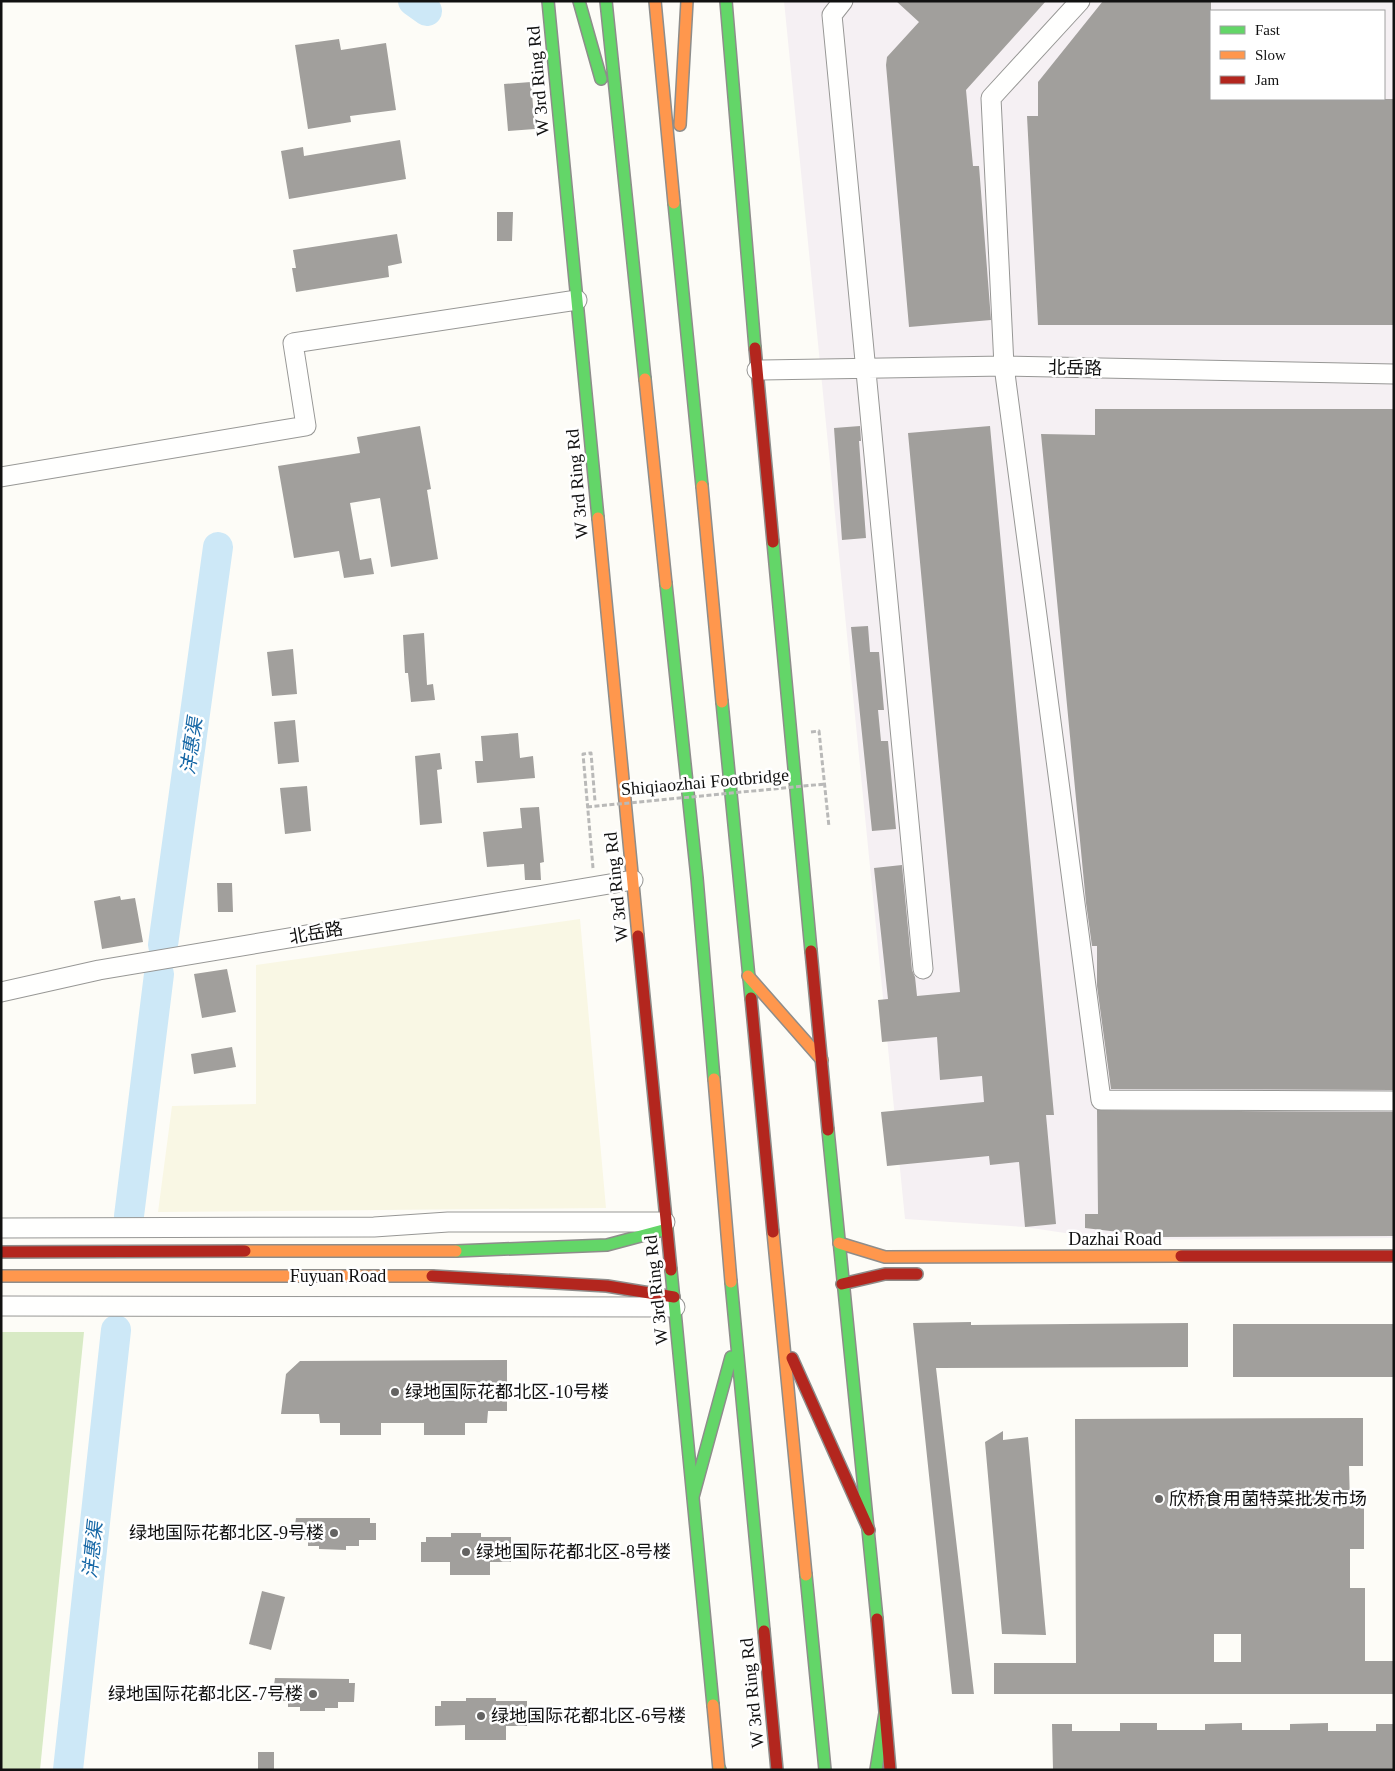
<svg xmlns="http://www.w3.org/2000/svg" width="1395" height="1771" viewBox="0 0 1395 1771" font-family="'Times New Roman','Noto Sans SC',serif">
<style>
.industrial{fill:#f5f0f3;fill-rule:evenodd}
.farmland{fill:#f9f7e4}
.forest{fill:#d8eac5}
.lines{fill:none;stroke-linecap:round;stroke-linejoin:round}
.river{stroke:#cde8f7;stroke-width:30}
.building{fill:#a19f9c;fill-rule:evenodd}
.street-casing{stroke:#979795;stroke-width:21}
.fast-casing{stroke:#8e8d8b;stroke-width:14}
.slow-casing{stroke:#8e8d8b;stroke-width:14}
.jam-casing{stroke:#8e8d8b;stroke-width:14}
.path{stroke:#b9b9b8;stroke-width:3;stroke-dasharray:5 2.5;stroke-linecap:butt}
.street{stroke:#fffffe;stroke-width:19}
.fast{stroke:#63d668;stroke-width:11}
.slow{stroke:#ff974d;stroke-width:11}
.jam{stroke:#b3261e;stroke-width:11}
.path-bridge{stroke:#b9b9b8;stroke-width:3;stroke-dasharray:5 2.5;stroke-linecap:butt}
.poi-dot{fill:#646362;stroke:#fff;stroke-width:2}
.labels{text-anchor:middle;stroke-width:5;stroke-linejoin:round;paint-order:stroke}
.street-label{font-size:18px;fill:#111;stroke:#fff}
.poi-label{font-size:18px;fill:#111;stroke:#fff;text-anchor:start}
.water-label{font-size:19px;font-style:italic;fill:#1768a6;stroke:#fff}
</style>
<rect width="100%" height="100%" fill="#fdfcf7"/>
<path class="industrial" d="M784,1h610v1237l-283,2 -86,-13 -120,-8zM1211,11h173v88h-173z"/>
<path class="farmland" d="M580,919l26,289 -448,4 14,-106 84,-2v-139z"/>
<path class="forest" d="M1,1332h83l-44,438h-39z"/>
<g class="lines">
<path class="river" d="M413,1l14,10
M163,945l55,-398
M129,1216l30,-242
M68,1770l48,-440"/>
</g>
<path class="building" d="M896,1h150l-80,89 7,76h6l12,154 -82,7 -23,-262 1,-8 32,-35z
M1103,1h108v98h183v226h-356l-11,-209h11v-34z
M339,39l2,11 45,-7 10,67 -46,6 1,6 -43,7 -13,-84z
M531,82l4,47 -27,2 -4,-47z
M400,140l6,39 -117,20 -8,-48 22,-4 1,9z
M497,212h16l-1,29h-15z
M397,234l5,29 -14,3 1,11 -93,15 -4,-24h4l-3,-18z
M1095,409h299v681l-283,-1 -14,-103v-40h-5l-6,-43 -45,-469 54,1z
M420,426l11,63 -4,1 11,69 -47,8 -11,-69 -30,5 10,57 11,-2 3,16 -30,4 -5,-27 -45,7 -16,-92 82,-13 -3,-16z
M860,426l1,15h-2l7,97 -24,2 -8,-112z
M990,426l64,689h-8l10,109 -31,3 -6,-65 -29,3 -1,-9 -102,10 -6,-54 103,-10 -2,-26 -42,4 -3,-43 -55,5 -4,-42 10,-1 -14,-131 28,-3 10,105 3,7 2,19 43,-4 -52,-559z
M868,626l2,26h9l5,58h-6l3,31h7l8,88 -24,2 -21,-204z
M424,633l3,52 6,-1 2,16 -24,2 -3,-29h-3l-2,-38z
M293,649l4,45 -25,2 -5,-44z
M295,720l4,42 -21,2 -4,-42z
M518,733l2,25 13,-2 2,22 -58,5 -2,-22h8l-2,-25z
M440,753l2,16 -5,1 5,53 -22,2 -5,-69z
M307,786l4,45 -26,3 -5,-46z
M539,807l5,55 -4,1 1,17h-16l-1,-16 -37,3 -4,-35 39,-4 -2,-20z
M217,883h15l1,29h-15z
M120,896l1,4 14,-2 8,44 -41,7 -8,-48z
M227,969l9,43 -34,6 -8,-44z
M232,1047l4,20 -42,7 -3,-20z
M1097,1110l297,2v124l-233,1 -76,-9v-14h13z
M971,1322v3l217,-2v44l-252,1 38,326h-22l-39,-371z
M1233,1324h161l-1,53h-160z
M507,1360v51h-19l-1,12h-22v12h-41v-12h-43v12h-41v-12h-20l-1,-9h-38l5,-40 14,-13z
M1363,1418v48h-14l1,37h14v46h-14v39h15v73h29v33h-400v-31h82l-1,-244zM1214,1634h27v28h-27z
M1003,1431v9l25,-3 18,198 -44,-1 -17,-192z
M296,1518h74v5h6v17h-17v6h-13v4l-27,-1v-3h-11v-6l-15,-1z
M451,1533h30v4h30v25h-21v13h-40v-13h-29v-20h5v-5h25z
M262,1591l23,6 -14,53 -22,-6z
M275,1678l74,1v4h6l-1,19h-16v6h-13v3h-25v-4h-12v-6h-16z
M466,1698h30v3h31v25h-21v14h-41v-15l-30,1v-20h6v-5h25z
M1120,1723h37v7h48v-6l37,-1v7h48v-6l38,-1v8h48v-7h18v46h-341l-1,-46h20v7h48z
M258,1752h16v18h-16z"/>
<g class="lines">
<defs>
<path id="street" d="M843,1l-11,14 91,954
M1080,1l-89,97 13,268 97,734 293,1
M757,370l247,-4 390,8
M1,477l305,-51 -13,-83 284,-43
M1,992l98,-22 534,-90
M1,1228l373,-1 74,-5h217
M1,1306l674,1"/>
<path id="fast" d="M548,1l50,517
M579,1l22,78
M606,1l39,378
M726,1l29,347
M674,203l28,283
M773,542l38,409
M666,584l31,294 17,201
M722,702l29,296
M828,1130l49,489
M456,1251l151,-6 60,-16
M671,1270l42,435
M731,1282l33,349
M693,1497l38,-140
M806,1575l19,195
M719,1768l1,2
M876,1770l9,-57"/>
<path id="slow" d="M655,1l19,202
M680,125l7,-124
M645,379l21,205
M702,486l20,216
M598,518l40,418
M748,976l74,84
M714,1079l17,203
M773,1232l33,343
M839,1243l46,14 296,-1
M245,1251h211
M1,1276h431
M713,1705l6,65"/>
<path id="jam" d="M755,348l18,194
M638,936l33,334
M811,951l17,179
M751,998l22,234
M1,1252l244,-1
M1181,1256h213
M432,1276l175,10 67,11
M842,1284l43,-10h32
M792,1358l77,172
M877,1619l13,151
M764,1631l13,139"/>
</defs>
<use href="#street" class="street-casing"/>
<use href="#fast" class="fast-casing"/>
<use href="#slow" class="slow-casing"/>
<use href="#jam" class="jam-casing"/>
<path class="path" d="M811,732l8,-1 10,96
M593,868l-10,-114 8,-1 4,48"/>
<use href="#street" class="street"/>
<use href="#fast" class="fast"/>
<use href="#slow" class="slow"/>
<use href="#jam" class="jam"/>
<path class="path-bridge" d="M587,807l238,-23"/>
</g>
<g class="poi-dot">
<circle cx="395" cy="1392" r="5"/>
<circle cx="1159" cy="1499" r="5"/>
<circle cx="334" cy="1533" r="5"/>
<circle cx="466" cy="1552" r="5"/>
<circle cx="313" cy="1694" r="5"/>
<circle cx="481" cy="1716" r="5"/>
</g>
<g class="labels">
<g class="street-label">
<text transform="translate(538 81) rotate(-95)" y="6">W 3rd Ring Rd</text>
<text transform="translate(1075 368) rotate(1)" y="6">北岳路</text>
<text transform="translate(577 484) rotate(-95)" y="6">W 3rd Ring Rd</text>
<text transform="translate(705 782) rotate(-5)" y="6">Shiqiaozhai Footbridge</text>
<text transform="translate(616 887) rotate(-96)" y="6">W 3rd Ring Rd</text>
<text transform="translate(316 933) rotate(-10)" y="6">北岳路</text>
<text x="1115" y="1245">Dazhai Road</text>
<text x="338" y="1282">Fuyuan Road</text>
<text transform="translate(656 1290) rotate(-96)" y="6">W 3rd Ring Rd</text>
<text transform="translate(752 1693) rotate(-96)" y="6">W 3rd Ring Rd</text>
</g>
<g class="poi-label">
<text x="405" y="1398">绿地国际花都北区-10号楼</text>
<text x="1169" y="1505">欣桥食用菌特菜批发市场</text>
<text x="324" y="1539" text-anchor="end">绿地国际花都北区-9号楼</text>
<text x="476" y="1558">绿地国际花都北区-8号楼</text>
<text x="303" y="1700" text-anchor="end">绿地国际花都北区-7号楼</text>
<text x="491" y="1722">绿地国际花都北区-6号楼</text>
</g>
<g class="water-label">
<text transform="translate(191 746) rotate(-82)" y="7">沣惠渠</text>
<text transform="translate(92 1550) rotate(-84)" y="7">沣惠渠</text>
</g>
</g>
<rect width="1395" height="1771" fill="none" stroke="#111111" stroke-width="5"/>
<rect x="1210" y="10" width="175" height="90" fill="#ffffff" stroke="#a0a0a0"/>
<rect x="1220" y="26" width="25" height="8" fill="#63d668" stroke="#a0a0a0"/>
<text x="1255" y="35" font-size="15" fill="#111111">Fast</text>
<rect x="1220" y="51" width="25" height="8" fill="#ff974d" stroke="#a0a0a0"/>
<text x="1255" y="60" font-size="15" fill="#111111">Slow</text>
<rect x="1220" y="76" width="25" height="8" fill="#b3261e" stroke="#a0a0a0"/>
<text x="1255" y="85" font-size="15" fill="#111111">Jam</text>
</svg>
